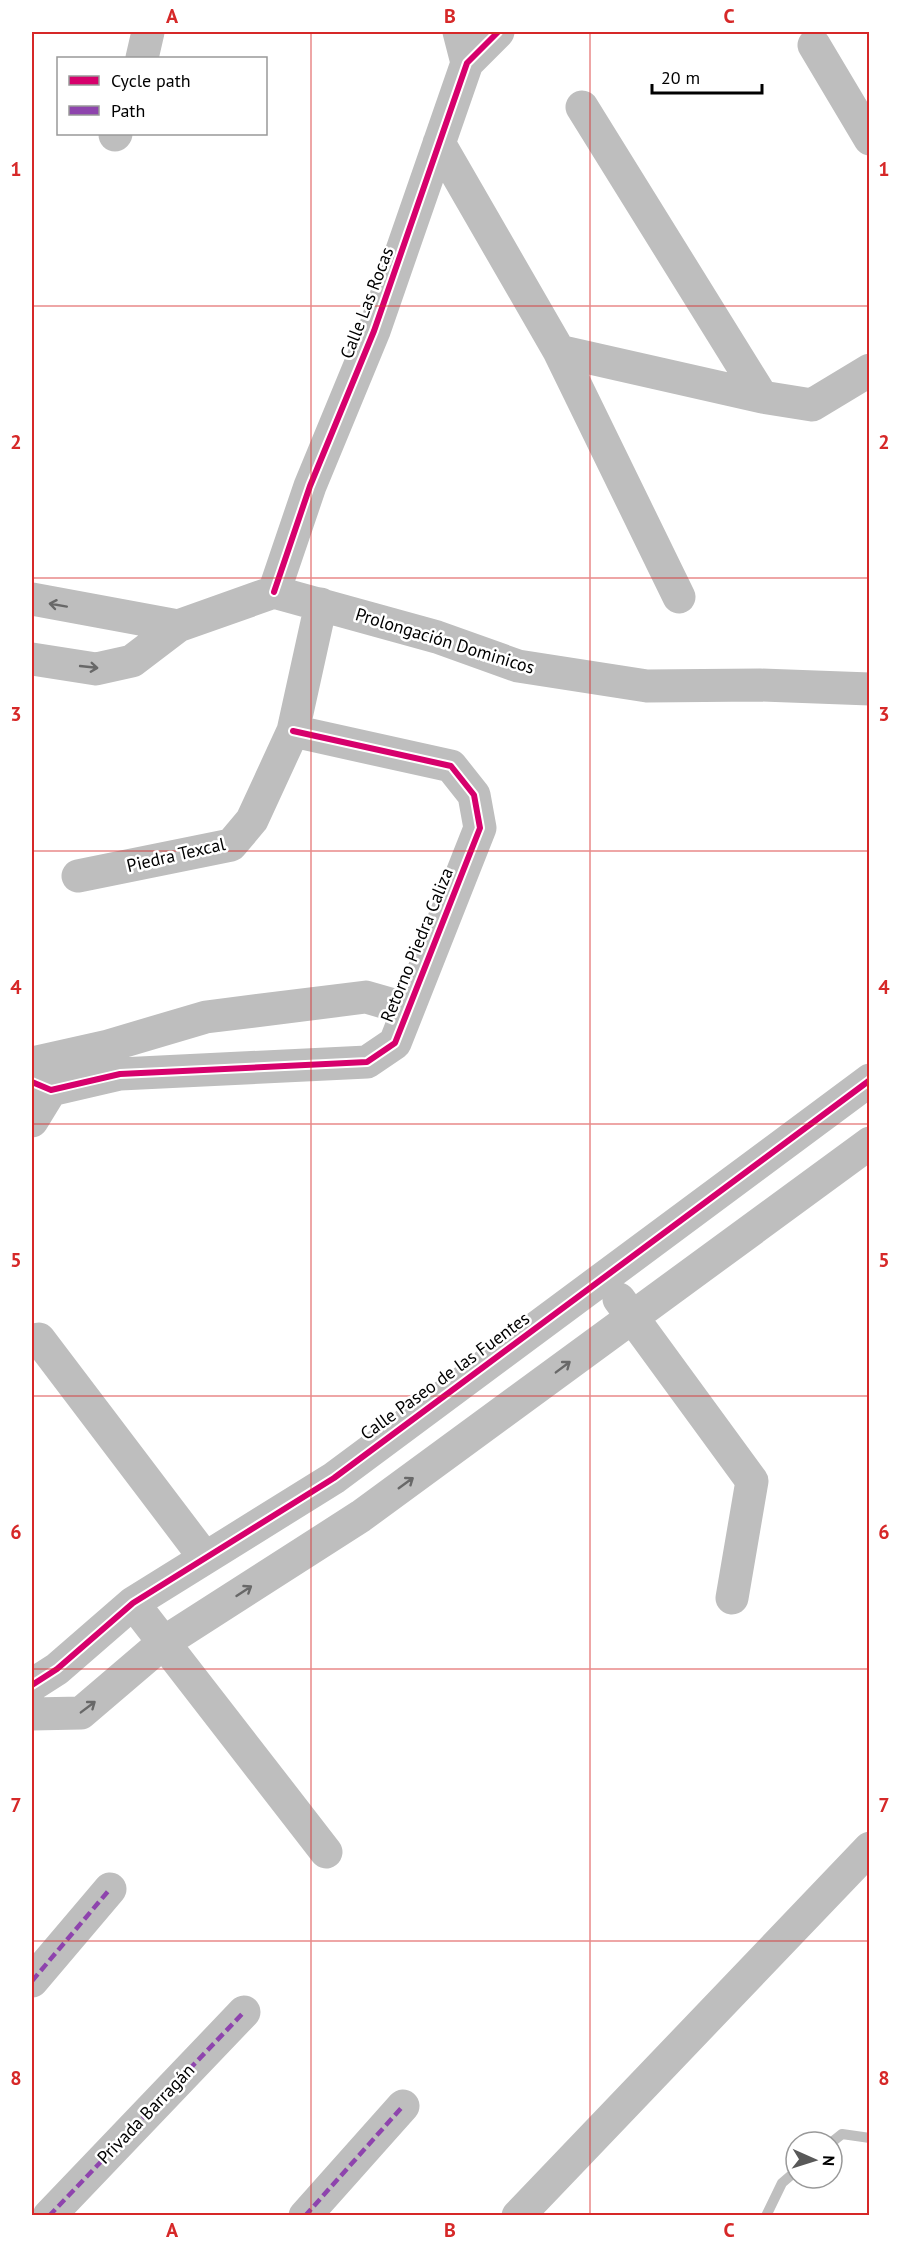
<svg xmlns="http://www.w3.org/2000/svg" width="901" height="2247" viewBox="0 0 901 2247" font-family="'PT Sans',sans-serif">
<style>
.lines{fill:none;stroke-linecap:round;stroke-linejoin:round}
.stream{stroke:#bfbfbf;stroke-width:10}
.minor{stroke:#bebebe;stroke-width:33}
.quiet{stroke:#8e44ad;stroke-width:4.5;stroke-dasharray:9 4.5;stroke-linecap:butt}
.cycleway-casing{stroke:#fff;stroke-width:10}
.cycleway{stroke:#d6006c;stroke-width:6}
.oneway{stroke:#686868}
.grid{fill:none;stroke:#d62828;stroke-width:1.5;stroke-opacity:0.55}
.labels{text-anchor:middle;stroke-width:5;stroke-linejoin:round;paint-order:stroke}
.street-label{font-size:18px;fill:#000;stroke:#fff}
.neatline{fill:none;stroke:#d62828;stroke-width:2}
.grid-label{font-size:20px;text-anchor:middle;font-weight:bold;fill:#d62828}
</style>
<rect width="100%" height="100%" fill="#fff"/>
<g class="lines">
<path class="stream" d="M832,2142l10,-8 28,4
M766,2216l16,-33 14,-12"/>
<path class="minor" d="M459,32l8,31
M814,45l56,94
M142,58l6,-26
M582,107l180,290
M115,135l1,-1
M439,143l120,208 120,246
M559,351l203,46 50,8 58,-35
M274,592l163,45 81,29 129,20 113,-1 110,4
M274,592l36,-106 64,-155 93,-268 31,-31
M32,599l146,27
M32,659l64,10 36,-8 46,-35 96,-34
M78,876l153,-31 21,-25 41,-89 28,-127
M32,1063l76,-17 98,-29 160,-20 42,12
M32,1082l19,8 69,-16 247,-12 28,-19 85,-215 -6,-33 -23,-29 -158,-35
M32,1121l19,-31
M619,1299l133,182 -20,117
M39,1339l166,219
M133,1603l193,249
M32,1685l25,-16 76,-66 201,-125 536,-398
M32,1714l49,-1 82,-70 198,-127 509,-373
M32,1981l78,-92
M49,2216l195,-204
M305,2216l98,-110
M518,2216l352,-368"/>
<path class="quiet" d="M32,1981l78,-92
M49,2216l195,-204
M305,2216l98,-110"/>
<defs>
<path id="cycleway" d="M274,592l36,-106 64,-155 93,-268 31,-31
M32,1082l19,8 69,-16 247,-12 28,-19 85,-215 -6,-33 -23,-29 -158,-35
M32,1685l25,-16 76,-66 201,-125 536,-398"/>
</defs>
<use href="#cycleway" class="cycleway-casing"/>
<use href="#cycleway" class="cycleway"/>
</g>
<defs><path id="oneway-shaft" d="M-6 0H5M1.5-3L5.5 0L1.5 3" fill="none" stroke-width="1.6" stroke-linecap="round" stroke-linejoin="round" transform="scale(1.5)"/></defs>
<g class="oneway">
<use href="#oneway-shaft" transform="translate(58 605) rotate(-170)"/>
<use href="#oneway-shaft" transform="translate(89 667) rotate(6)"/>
<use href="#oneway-shaft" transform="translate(563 1367) rotate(-37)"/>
<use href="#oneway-shaft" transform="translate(406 1483) rotate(-36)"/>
<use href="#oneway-shaft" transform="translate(244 1591) rotate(-33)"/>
<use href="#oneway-shaft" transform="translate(88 1707) rotate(-37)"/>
</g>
<path class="grid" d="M311,32v2184M590,32v2184M32,306h838M32,578h838M32,851h838M32,1124h838M32,1396h838M32,1669h838M32,1941h838"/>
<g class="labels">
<g class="street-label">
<text transform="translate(367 303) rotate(-69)" y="6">Calle Las Rocas</text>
<text transform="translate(445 641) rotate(17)" y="6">Prolongación Dominicos</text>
<text transform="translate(176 855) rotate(-13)" y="6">Piedra Texcal</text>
<text transform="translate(417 945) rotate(-68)" y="6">Retorno Piedra Caliza</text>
<text transform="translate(445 1376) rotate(-36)" y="6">Calle Paseo de las Fuentes</text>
<text transform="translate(146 2114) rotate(-46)" y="6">Privada Barragán</text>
</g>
</g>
<rect width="901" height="2247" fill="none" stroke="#ffffff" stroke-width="66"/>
<rect x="57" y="57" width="210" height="78" fill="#ffffff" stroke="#999999" stroke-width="1.5"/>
<rect x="69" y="76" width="30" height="9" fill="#d6006c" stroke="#999999" stroke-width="1.5"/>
<text x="111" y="87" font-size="18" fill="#000000">Cycle path</text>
<rect x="69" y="106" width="30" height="9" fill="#8e44ad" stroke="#999999" stroke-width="1.5"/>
<text x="111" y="117" font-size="18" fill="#000000">Path</text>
<g transform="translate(814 2160) rotate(93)"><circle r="28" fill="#ffffff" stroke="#999999" stroke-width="1.5"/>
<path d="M0-4.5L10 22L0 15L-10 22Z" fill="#595959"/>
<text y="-9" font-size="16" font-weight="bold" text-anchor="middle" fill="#000000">N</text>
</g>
<path d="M652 84v9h110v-9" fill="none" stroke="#000000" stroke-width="3"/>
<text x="661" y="84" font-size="18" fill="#000000" stroke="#ffffff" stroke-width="4.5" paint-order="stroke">20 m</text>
<rect x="33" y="33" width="835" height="2181" class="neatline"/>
<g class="grid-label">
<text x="172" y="23">A</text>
<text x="450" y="23">B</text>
<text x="729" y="23">C</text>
<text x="16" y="176">1</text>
<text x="884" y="176">1</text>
<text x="16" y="449">2</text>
<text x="884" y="449">2</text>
<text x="16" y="721">3</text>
<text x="884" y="721">3</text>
<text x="16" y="994">4</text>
<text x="884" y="994">4</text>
<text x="16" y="1267">5</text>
<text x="884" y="1267">5</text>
<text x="16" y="1539">6</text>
<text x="884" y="1539">6</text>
<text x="16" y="1812">7</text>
<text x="884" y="1812">7</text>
<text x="16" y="2085">8</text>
<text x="884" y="2085">8</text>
<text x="172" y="2237">A</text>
<text x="450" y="2237">B</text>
<text x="729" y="2237">C</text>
</g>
</svg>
